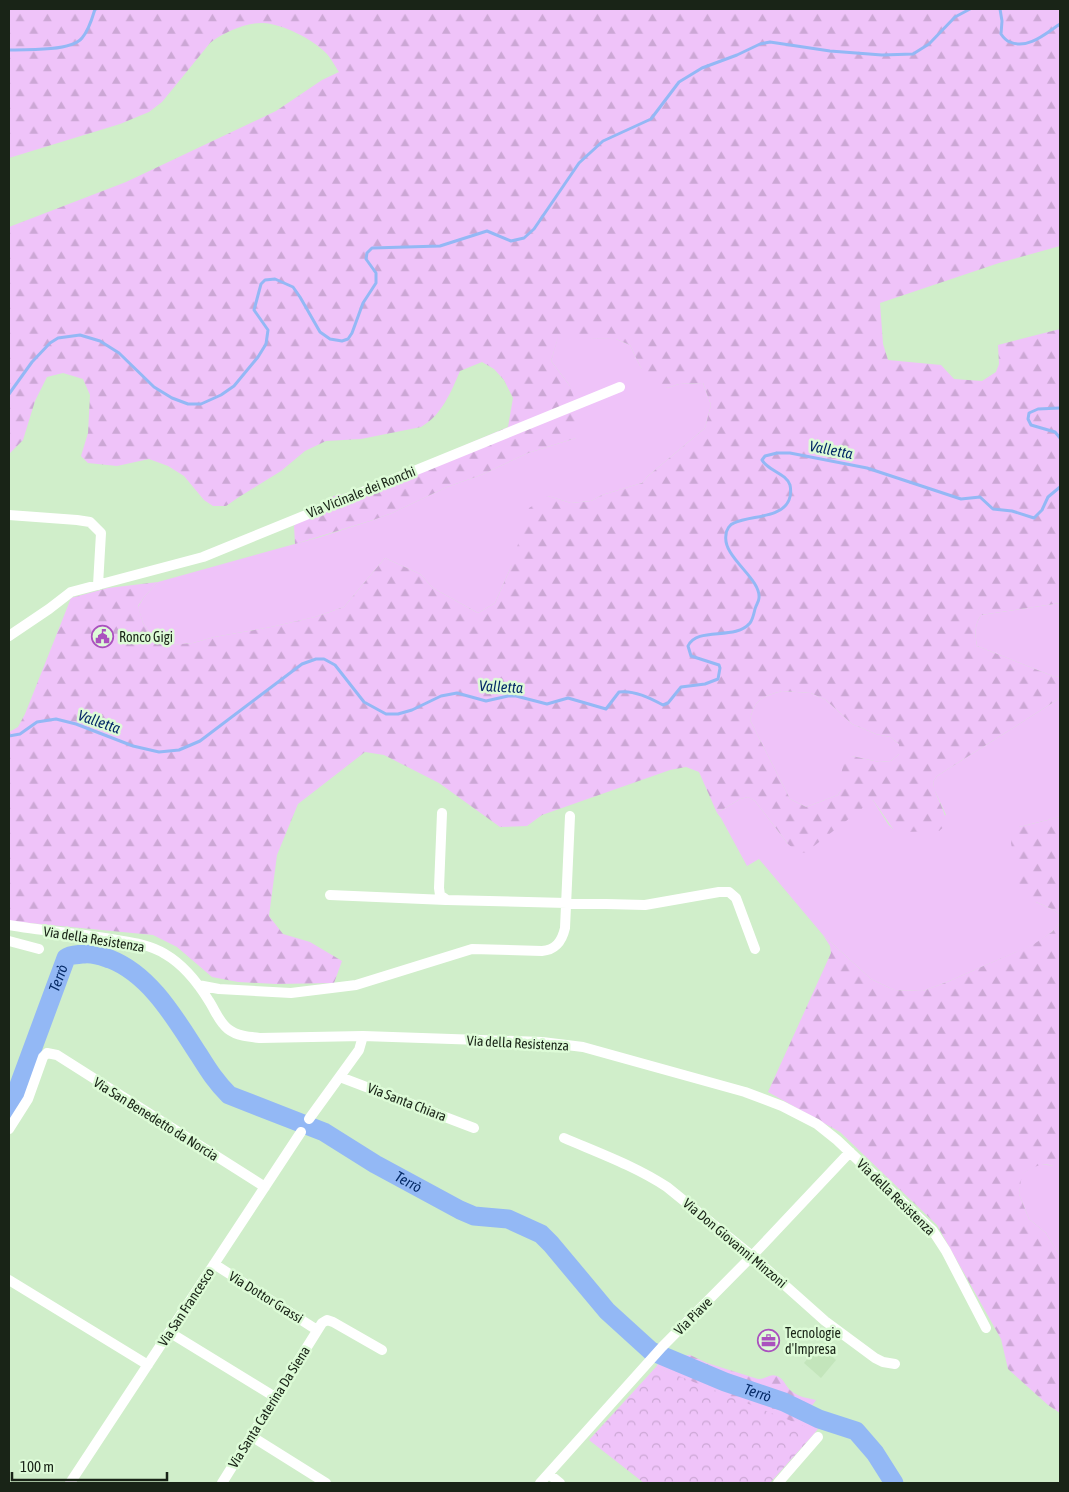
<svg xmlns="http://www.w3.org/2000/svg" width="1069" height="1492" viewBox="0 0 1069 1492" font-family="'Asap Condensed',sans-serif">
<style>
.built{fill:#c3e5bb}
.grass{fill:#efc3f9}
.forest{fill:url(#forest-firs);fill-rule:evenodd}
.park{fill:url(#park-crowns)}
.lines{fill:none;stroke-linecap:round;stroke-linejoin:round}
.stream{stroke:#93b8f5;stroke-width:3}
.river{stroke:#93b8f5;stroke-width:19}
.minor{stroke:#fff;stroke-width:10}
.labels{text-anchor:middle;stroke-width:5;stroke-linejoin:round;paint-order:stroke}
.street-label{font-size:14px;fill:#192417;stroke:#ddfbd7}
.poi-label{font-size:14px;fill:#192417;stroke:#ddfbd7;text-anchor:start}
.water-label{font-size:15px;font-style:italic;fill:#052a67;stroke:#ddfbd7}
</style>
<defs>
<pattern id="forest-firs" width="22" height="20" patternUnits="userSpaceOnUse" patternTransform="scale(1.25)"><rect width="22" height="20" fill="#efc3f9"/><path d="M5 1l3.5 6h-7zM16 11l3.5 6h-7z" fill="#cca7d5"/></pattern>
<pattern id="park-crowns" width="20" height="18" patternUnits="userSpaceOnUse" patternTransform="scale(1.25)"><rect width="20" height="18" fill="#efc3f9"/><path d="M2 6a3 3 0 1 1 6 0M12 15a3 3 0 1 1 6 0" fill="none" stroke="#cca7d5"/></pattern>
</defs>
<rect width="100%" height="100%" fill="#d0eeca"/>
<path class="built" d="M819,1345l17,15 -15,18 -17,-15z"/>
<path class="grass" d="M558,337l58,2 14,6 11,23 26,20 12,-4 24,-1 8,22 -6,23 -57,48 -6,7 -40,12 -11,6 -20,2 -23,-7 -37,71 -16,36 -17,10 -45,-25 -13,-14 -35,-16 -41,49 -29,10 -44,10 -57,10 -21,6 -22,2 -18,-7 -10,-15 -5,-16 6,-10 14,-15 162,-45 53,-17 19,-7 55,-26 34,-12 47,-22 48,-15 -6,-52 -19,-25z
M1060,603v73l-5,1 -78,-31c-2,-12 -3,-20 4,-31z
M782,691l29,2 15,7 26,24 24,10 14,3 9,7v10l-8,7 -12,1 -27,-6 -11,18 1,10 -1,6 -3,5 -32,12 -16,-8 -40,-79c5,-22 12,-23 32,-29z
M1060,698v119l-41,10 17,75 16,7 7,5v10l-7,8 -17,12 -88,38 -24,9 -29,-1 -23,-11 -48,-44 -64,-76 -12,7 -26,-48 -4,-5 23,-14 8,-2 7,4 33,43 85,-44 15,24 5,5 53,-14 -12,-26 -1,-7 4,-6z
M1038,1164l18,2 4,3v87l-14,-23 -17,-14 -10,-25 2,-20z"/>
<path class="forest" d="M9,9h1051v237l-61,17 -119,40 3,41 5,16 53,5 13,14 28,2 14,-9 3,-8 -1,-19 62,-16v274l-79,12c-7,11 -6,19 -4,31l78,31 5,-1v22l-123,78 -4,6c2,16 13,26 13,43l-7,6 -36,1 -10,-3 -20,-29 -68,53 -9,-2 -8,-7 -33,-43 -7,-4 -8,2 -23,14 -18,-41 -13,-5 -16,3 -128,45 -15,11 -27,1 -61,-44 -55,-28 -19,-3 -67,52 -21,51 -8,61 14,18 27,8 32,19 -8,22 -58,1 -38,-2 -26,-5 -35,-30 -24,-12 -144,-14v-189l9,-5 7,-13 46,-116 37,-10 50,-6 -14,15 -6,9 5,17 10,15 18,7 22,-2 21,-6 57,-10 44,-10 29,-10 41,-49 35,16 13,14 45,25 17,-10 16,-36 18,-59 19,-12 23,7 20,-2 11,-6 40,-12 6,-7 57,-48 6,-23 -8,-22 -24,1 -12,4 -16,-7 -10,-13 -11,-23 -14,-6 -58,-1 -7,23 19,25 5,14 4,26 -3,12 -48,15 -47,22 -34,12 -55,26 -19,7 -78,24 -1,-18 15,-16 25,-14 23,-5 151,-64 5,-29 -9,-18 -10,-11 -12,-7 -22,9c-9,21 -18,44 -39,56l-60,12 -35,2 -21,10 -24,20 -42,26 -13,9h-13l-9,-6 -20,-24 -16,-10 -19,-7 -32,7 -29,-3 -7,-7 7,-23 2,-38 -7,-16 -20,-6 -16,4 -12,24 -12,39 -14,14v-227l117,-45 150,-71 46,-31 17,-8c-4,-6 -8,-14 -13,-19 -14,-14 -43,-29 -63,-30 -16,-1 -41,10 -53,20l-39,48 -9,11 -13,10 -29,12 -111,34zM782,691l29,2 15,7 26,24 24,10 14,3 9,7v10l-8,7 -12,1 -27,-6 -8,6 -3,12v16l-3,5 -32,12 -16,-8 -40,-79c5,-22 12,-23 32,-29z
M1060,817v352c-16,-9 -25,-3 -38,5l-3,20 10,25 17,14 14,23v157l-12,-8 -40,-36 -7,-30 -64,-114 -97,-93 -72,-40 63,-139 -1,-7 -7,-11 48,44 23,11 29,1 24,-9 87,-38 18,-12 7,-8v-10l-7,-5 -16,-7 -8,-6 -8,-9 -9,-44 1,-8 7,-8z
M690,1355l17,8 51,16c7,1 11,-6 19,-3 7,3 8,9 13,14 8,7 17,8 26,10l-7,10 -73,-26 -62,-27z
M662,1358l76,34c11,2 18,10 29,13 5,2 10,-1 16,0 15,4 25,13 35,24l-5,6 -157,-68z"/>
<path class="park" d="M656,1367l148,59 9,9 -43,48h-126l-55,-43z"/>
<g class="lines">
<path class="stream" d="M1000,9l2,12 -1,13c2,3 6,7 9,8 18,8 36,-9 50,-18
M9,50c17,0 63,1 73,-12 7,-8 10,-19 13,-29h1
M9,394l23,-32 18,-19 8,-5 22,-3 20,6 19,12 35,34 18,11 16,6h13l20,-9 13,-9 24,-29 8,-13 2,-14 -14,-20 7,-26 4,-4 10,-1 18,8 7,10 20,35 10,7 12,2 6,-2 4,-6 11,-30 13,-20v-10l-10,-14 1,-6 5,-5 68,-2 47,-15 24,10 13,-3 10,-9 45,-66 24,-22 48,-22 28,-37 23,-14 35,-13 23,-11 10,-2 60,9 52,4 31,-1 16,-10 26,-27 15,-8
M1060,408l-22,1 -9,4 -1,6 3,6 24,7 5,6
M9,736l11,-2 17,-12 19,-3 20,5 57,22 26,6 20,-2 21,-9 102,-77 14,-5h8l11,6 29,37 22,12h12l14,-4 29,-14 16,-3 29,8 22,-5h8l31,8 21,-6 38,11 13,-17c15,-2 31,6 44,13l5,-2 13,-16 24,-3 13,-5 2,-11 -1,-3 -28,-9 -3,-10c9,-20 47,-5 62,-23 3,-4 4,-10 5,-14 1,-4 4,-8 4,-11 2,-20 -37,-41 -33,-63 0,-5 4,-11 8,-12 16,-8 47,-4 55,-23 2,-5 2,-10 1,-15 -4,-12 -22,-14 -28,-25l3,-4 12,-3h13l77,15 94,31 19,-2 13,12 19,2 22,7 8,-8 6,-13 12,-10"/>
<path class="river" id="s1" d="M9,1109l3,-5 54,-146c5,-4 12,-3 18,-4 10,-1 17,2 26,5 41,16 66,61 89,96 10,16 17,27 30,40l95,37 51,32 85,46 14,6 34,3 33,15 10,10 56,67 44,40 74,31 59,20 35,17 37,12 19,22 19,30"/>
<path class="minor" d="M9,515l68,5 13,2 11,11 -3,52
M9,636l40,-27 22,-17 132,-35 417,-170
M442,813l-3,75 1,7 7,5 198,5 74,-13h10l7,6 19,51
M330,895l116,5
M9,925c34,6 68,8 102,14 18,3 38,5 54,15 19,11 33,29 44,47 6,9 10,21 19,28 9,7 21,8 32,9l103,-2 179,6 41,5 162,45 37,14 35,18 20,16 96,91 13,20 40,77
M9,941l30,8
M198,985l21,4 72,4 65,-8 116,-36 70,2c14,-1 20,-10 23,-23l5,-112
M340,1077l134,51
M309,1119l50,-69 4,-14
M9,1129l19,-30 15,-42 4,-4 10,2 208,132
M564,1138c35,15 71,28 103,49l85,69 73,65 50,37 8,4 12,2
M214,1264l103,66
M9,1280l139,85
M169,1332l106,65
M251,1436l75,47
M549,1474l11,9
M70,1483l231,-351
M222,1483l100,-160 5,-3 6,2 49,28
M540,1483l122,-136 90,-91 98,-104
M778,1483l40,-46"/>
</g>
<defs>
<symbol id="civic-ring" viewBox="-11 -11 22 22"><circle r="9.5" fill="#ddfbd7" stroke="#aa51be" stroke-width="1.5"/><path d="M-.6-6.5H3V-4.5H.6V-3L4-1V1h2V6H-6V1h2V-1L-.6-3ZM-1.2 2.5V6h2.4V2.5Z" fill="#aa51be"/></symbol>
<symbol id="office-ring" viewBox="-11 -11 22 22"><circle r="9.5" fill="#ddfbd7" stroke="#aa51be" stroke-width="1.5"/><path d="M-6-3h4V-5.5h4V-3h4V5H-6ZM-1-4.5V-3h2v-1.5ZM-6 0V1H6V0Z" fill="#aa51be"/></symbol>
</defs>
<g fill-rule="evenodd">
<use href="#civic-ring" x="90" y="624" width="25" height="25"/>
<use href="#office-ring" x="756" y="1328" width="25" height="25"/>
</g>
<g class="labels">
<g class="street-label">
<text transform="translate(361 492) rotate(-22)" y="5">Via Vicinale dei Ronchi</text>
<text transform="translate(94 939) rotate(9)" y="5">Via della Resistenza</text>
<text transform="translate(518 1043) rotate(3)" y="5">Via della Resistenza</text>
<text transform="translate(407 1102) rotate(21)" y="5">Via Santa Chiara</text>
<text transform="translate(156 1119) rotate(32)" y="5">Via San Benedetto da Norcia</text>
<text transform="translate(896 1197) rotate(44)" y="5">Via della Resistenza</text>
<text transform="translate(735 1243) rotate(40)" y="5">Via Don Giovanni Minzoni</text>
<text transform="translate(266 1297) rotate(32)" y="5">Via Dottor Grassi</text>
<text transform="translate(186 1307) rotate(-57)" y="5">Via San Francesco</text>
<text transform="translate(693 1316) rotate(-45)" y="5">Via Piave</text>
<text transform="translate(269 1407) rotate(-58)" y="5">Via Santa Caterina Da Siena</text>
</g>
<g class="poi-label">
<text x="119" y="642">Ronco Gigi</text>
<text x="785" y="1338">Tecnologie<tspan x="785" dy="16">d'Impresa</tspan></text>
</g>
<g class="water-label">
<text transform="translate(831 450) rotate(11)" y="5">Valletta</text>
<text transform="translate(501 687) rotate(3)" y="5">Valletta</text>
<text transform="translate(99 722) rotate(19)" y="5">Valletta</text>
<text dy="5" stroke="none"><textPath href="#s1" startOffset="140">Terrò</textPath></text>
<text dy="5" stroke="none"><textPath href="#s1" startOffset="590">Terrò</textPath></text>
<text dy="5" stroke="none"><textPath href="#s1" startOffset="1010">Terrò</textPath></text>
</g>
</g>
<rect width="1069" height="1492" fill="none" stroke="#192417" stroke-width="20"/>
<path d="M12 1472v8h155v-8" fill="none" stroke="#192417" stroke-width="2.5"/>
<text x="20" y="1472" font-size="15" fill="#192417" stroke="#ddfbd7" stroke-width="4" paint-order="stroke">100 m</text>
</svg>
